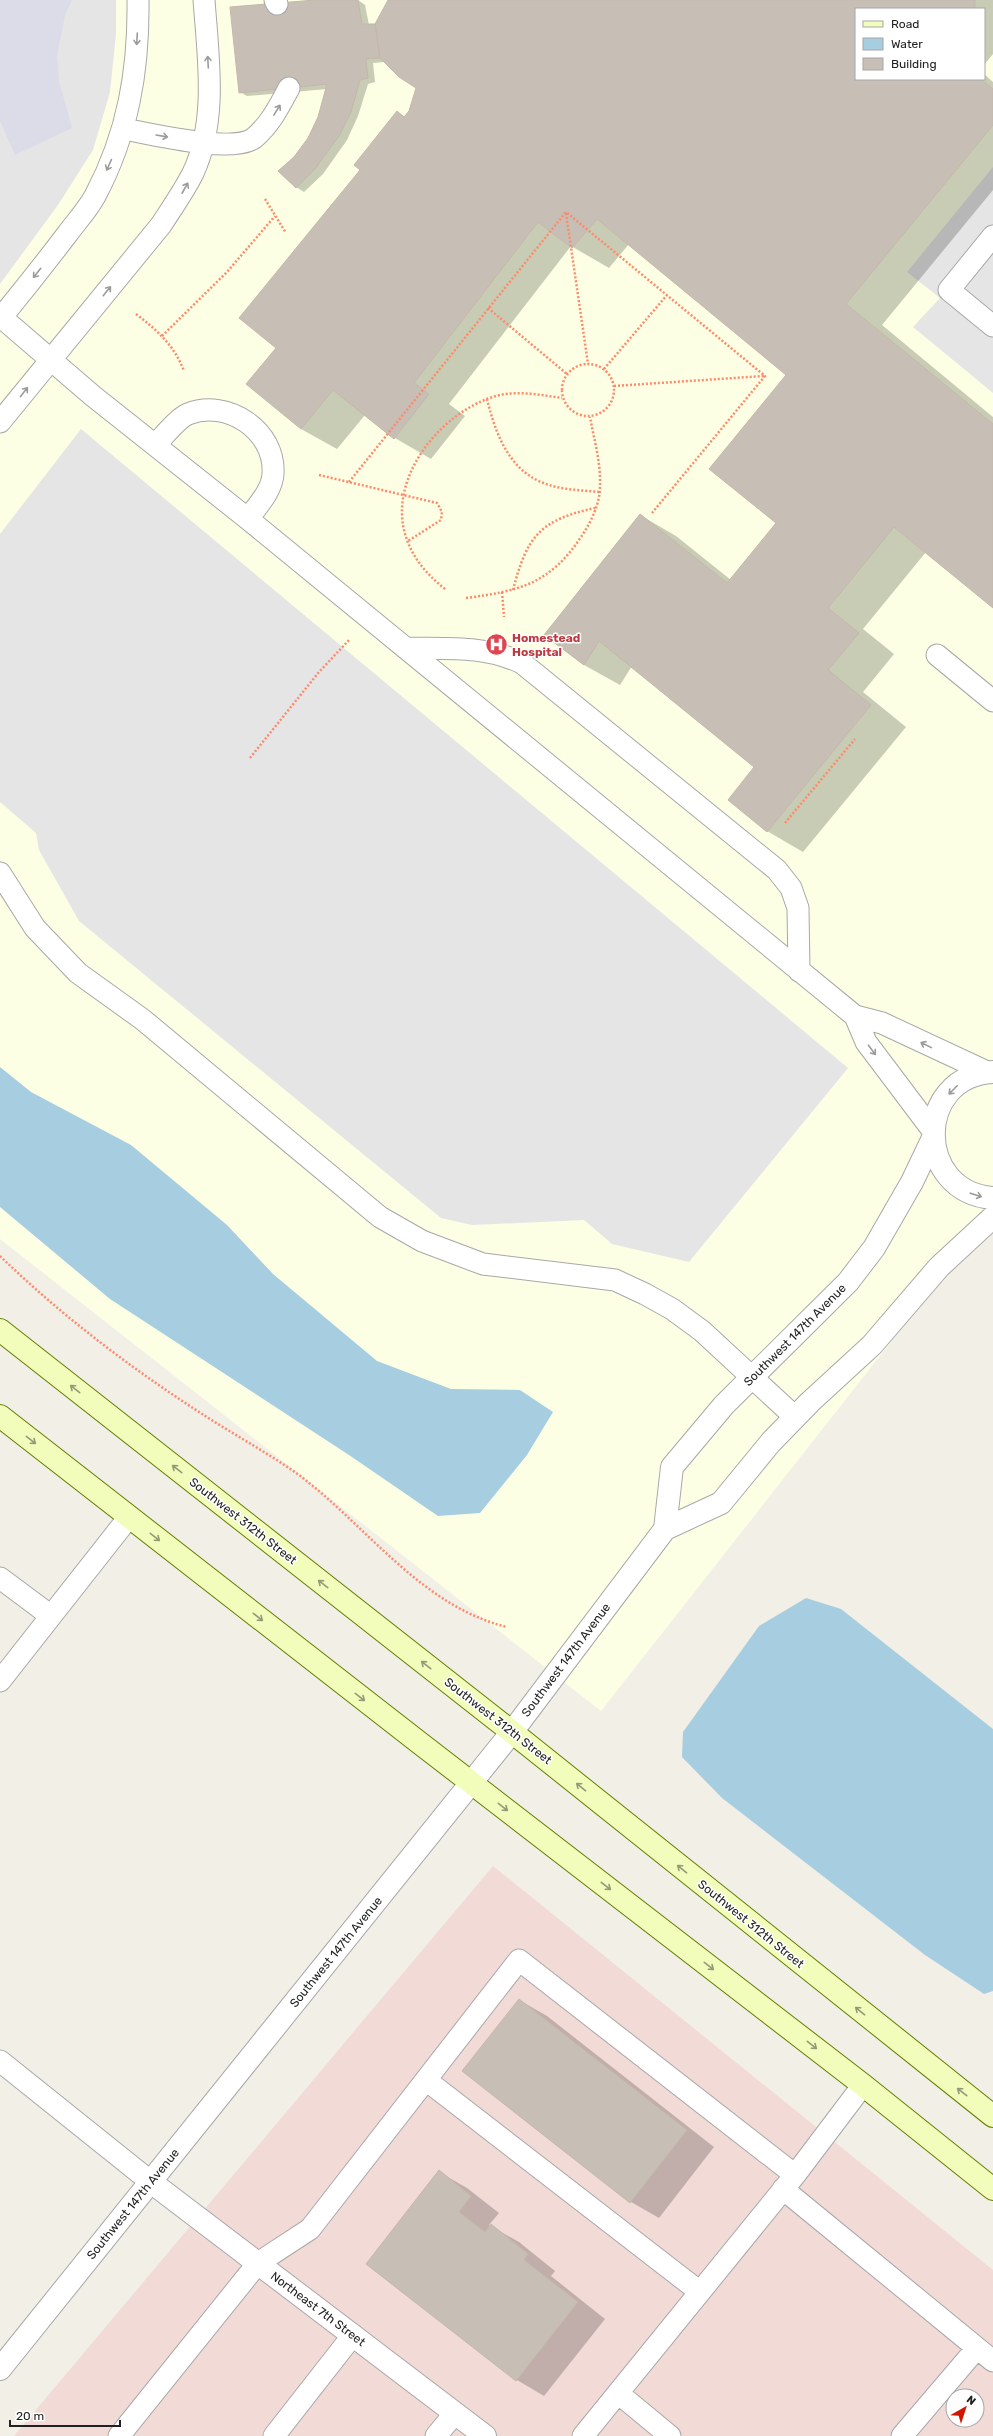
<svg xmlns="http://www.w3.org/2000/svg" width="993" height="2436" viewBox="0 0 993 2436" font-family="Rubik,sans-serif">
<style>
.commercial{fill:#f2dad6;fill-rule:evenodd}
.education{fill:#fcffe3;fill-rule:evenodd}
.parking{fill:#e5e5e5}
.plaza{fill:#dcdbe8}
.water{fill:#a6cee0}
.shadow{fill:#0003}
.building{fill:#c7bfb6;stroke:#c4b7a9}
.lines{fill:none;stroke-linecap:round;stroke-linejoin:round}
.service-casing{stroke:#a8a8a8;stroke-width:23}
.minor-casing{stroke:#a8a8a8;stroke-width:24}
.tertiary-casing{stroke:#a8a8a8;stroke-width:24}
.secondary-casing{stroke:#657f00;stroke-width:24}
.path{stroke:#ff896b;stroke-width:2.5;stroke-dasharray:2 2;stroke-linecap:butt}
.service{stroke:#fff;stroke-width:21}
.minor{stroke:#fff;stroke-width:22}
.tertiary{stroke:#fff;stroke-width:22}
.secondary{stroke:#f2fcbb;stroke-width:22}
.oneway{stroke:#9b9b9b}
.oneway2{stroke:#949976}
.labels{text-anchor:middle;stroke-width:3;stroke-linejoin:round;paint-order:stroke}
.health-label{font-size:12px;font-weight:bold;fill:#be3a42;stroke:#fff;text-anchor:start}
.street-label{font-size:12px;fill:#212121;stroke:#fff}
</style>
<rect width="100%" height="100%" fill="#f2efe7"/>
<path class="commercial" d="M493,1866l500,404v166h-979zM953,2396h24v24h-24z"/>
<path class="education" d="M0,0h993v1212l-392,499 -601,-472zM856,9h128v70h-128z"/>
<path class="parking" d="M0,0h116v34l-6,58 -17,58 -35,55 -58,79z
M993,167v226l-80,-66 27,-29 -33,-26z
M81,429l767,639 -159,194 -77,-18 -28,-24 -112,5 -31,-7 -362,-297 -40,-71 -3,-17 -36,-31v-268z"/>
<path class="plaza" d="M0,0h72l-7,15 -8,41 2,25 13,47 -57,27 -15,-34z"/>
<path class="water" d="M0,1067l31,25 100,53 96,80 46,49 104,87 74,28 69,1 33,22 -26,43 -47,58 -42,3 -89,-61 -239,-156 -110,-92z
M806,1598l35,11 152,120v262l-9,3 -59,-39 -203,-157 -40,-41 1,-25 76,-106z"/>
<path class="shadow" d="M318,0h40l7,5 4,20h7l14,-25h603v54l-9,11v-56h-128v70h128v-5l9,8v108l-111,135 111,92v190l-67,-55 -63,77 31,25 -31,38 43,35 -103,125 -36,-21 -11,-64 -124,-101 -12,19 -36,-20 56,-150 36,21 55,44 46,-57 10,-148 -158,-131 -20,24 -38,-22 -122,158 16,12 -34,43 -36,-21 -30,-23 -28,34 -36,-20 -24,-81 85,-178 36,-57 7,4 5,-5 7,-25 -32,-25 -12,1 2,19 -7,2 -10,32 -11,24 -24,34 -19,18 -8,-5 -2,-30 15,-18 10,-21 8,-29 -80,7 -7,-4z
M519,2000l28,16 167,131 -55,71 -28,-16 -167,-131z
M439,2172l28,16 32,25 -10,12 30,17 36,29 -4,5 54,43 -61,77 -27,-16 -150,-117z"/>
<path class="building" d="M315,0h43l4,24h13l5,34 -14,1 2,19 -8,2 -9,32 -12,24 -24,33 -19,19 -18,-17 16,-14 14,-19 10,-21 9,-33 -88,9 -9,-86z
M388,0h587v9h-119v70h124l13,10v36l-147,179 147,120v184l-99,-81 -66,81 31,25 -31,37 43,35 -104,127 -39,-32 26,-33 -155,-126 -15,24 -40,-30 96,-121 87,69 49,-60 -67,-54 77,-94 -189,-156 -25,29 -34,-26 -124,161 15,11 -35,45 -61,-49 -32,39 -55,-45 30,-36 -37,-30 121,-148 -6,-5 43,-54 7,6 5,-6 7,-23 -17,-11 -19,-19 -5,-34z
M519,1999l168,131 -57,73 -168,-132z
M439,2170l32,26 -12,16 26,20 6,-8 37,30 -4,6 54,42 -62,79 -150,-117z"/>
<g class="lines">
<defs>
<path id="service" d="M275,0l2,4
M124,129c27,5 109,25 130,9 16,-13 26,-33 35,-50
M993,236l-44,54 44,36
M1,317l92,79 155,123 607,497 27,7 105,49
M0,319c23,-28 46,-57 68,-86 9,-12 20,-24 27,-37 33,-62 44,-126 43,-196
M0,422l161,-197c11,-17 23,-34 32,-52 25,-53 15,-117 11,-173
M155,445c8,-8 23,-27 33,-31 39,-16 88,17 85,60 -1,17 -16,32 -25,45
M406,648c42,1 77,-3 116,15l255,207 14,18 7,20 1,63
M937,655l56,46
M0,873l35,55 43,45 64,46 238,198 42,24 61,23 132,16 30,14 27,15 30,22 93,86
M855,1016l11,26 67,89
M0,1578l51,38
M0,1681l129,-164
M0,2061l151,121
M426,2080l274,212
M783,2189l210,172
M618,2393l52,43
M119,2436l139,-173 52,-34 209,-269 276,215
M274,2436l79,-101
M436,2436l19,-23
M583,2436l212,-261 68,-90
M902,2436l75,-88"/>
<path id="minor" d="M993,1072c-79,4 -79,120 0,126
M665,1529l7,-62 52,-62 124,-123 26,-34 38,-66 21,-44
M512,1732l153,-203 56,-26 50,-61 39,-40 62,-57 67,-78 54,-50
M151,2182l334,254"/>
<path id="tertiary" d="M0,2369l512,-637"/>
<path id="secondary" d="M0,1330l512,402 481,384
M0,1416l421,328 442,341 130,104"/>
</defs>
<use href="#service" class="service-casing"/>
<use href="#minor" class="minor-casing"/>
<use href="#tertiary" class="tertiary-casing"/>
<use href="#secondary" class="secondary-casing"/>
<path class="path" d="M265,199l21,34
M566,213l22,151
M488,308l79,66
M136,314c21,16 38,31 48,57
M162,336l65,-64 48,-56
M562 390a26 26 0 1 1 52 0a26 26 0 1 1-52 0Z
M604,369l63,-74
M614,386l150,-10
M487,399c8,33 21,69 54,83 18,8 40,8 58,10
M319,475l118,28 5,9 -1,8 -33,21
M349,482l217,-270 199,164 -113,137
M445,589c-20,-16 -35,-34 -41,-59 -13,-57 39,-119 92,-134 22,-6 44,-1 66,2
M513,590c14,-54 27,-70 82,-82
M502,592l2,25
M466,598c53,-7 84,-14 115,-61 10,-15 19,-33 19,-51 1,-23 -6,-47 -10,-69
M250,758l69,-86 30,-32
M785,823l70,-84
M0,1256c64,62 136,116 210,163 30,19 61,36 89,56 68,51 122,131 208,152"/>
<use href="#service" class="service"/>
<use href="#minor" class="minor"/>
<use href="#tertiary" class="tertiary"/>
<use href="#secondary" class="secondary"/>
</g>
<defs><path id="oneway-shaft" d="M-6 0H5M1.5-3L5.5 0L1.5 3" fill="none" stroke-width="1.6" stroke-linecap="round" stroke-linejoin="round"/></defs>
<g class="oneway">
<use href="#oneway-shaft" transform="translate(137 39) rotate(93)"/>
<use href="#oneway-shaft" transform="translate(208 62) rotate(-93)"/>
<use href="#oneway-shaft" transform="translate(277 110) rotate(-58)"/>
<use href="#oneway-shaft" transform="translate(162 136) rotate(10)"/>
<use href="#oneway-shaft" transform="translate(109 165) rotate(114)"/>
<use href="#oneway-shaft" transform="translate(185 188) rotate(-61)"/>
<use href="#oneway-shaft" transform="translate(37 273) rotate(129)"/>
<use href="#oneway-shaft" transform="translate(107 291) rotate(-51)"/>
<use href="#oneway-shaft" transform="translate(24 392) rotate(-52)"/>
<use href="#oneway-shaft" transform="translate(926 1045) rotate(-154)"/>
<use href="#oneway-shaft" transform="translate(872 1050) rotate(53)"/>
<use href="#oneway-shaft" transform="translate(953 1090) rotate(135)"/>
<use href="#oneway-shaft" transform="translate(976 1195) rotate(18)"/>
</g>
<g class="oneway2">
<use href="#oneway-shaft" transform="translate(75 1389) rotate(-142)"/>
<use href="#oneway-shaft" transform="translate(31 1440) rotate(38)"/>
<use href="#oneway-shaft" transform="translate(177 1469) rotate(-142)"/>
<use href="#oneway-shaft" transform="translate(155 1537) rotate(38)"/>
<use href="#oneway-shaft" transform="translate(323 1584) rotate(-142)"/>
<use href="#oneway-shaft" transform="translate(258 1617) rotate(38)"/>
<use href="#oneway-shaft" transform="translate(426 1665) rotate(-142)"/>
<use href="#oneway-shaft" transform="translate(360 1697) rotate(38)"/>
<use href="#oneway-shaft" transform="translate(581 1787) rotate(-141)"/>
<use href="#oneway-shaft" transform="translate(503 1807) rotate(38)"/>
<use href="#oneway-shaft" transform="translate(682 1869) rotate(-141)"/>
<use href="#oneway-shaft" transform="translate(606 1886) rotate(38)"/>
<use href="#oneway-shaft" transform="translate(709 1966) rotate(38)"/>
<use href="#oneway-shaft" transform="translate(860 2011) rotate(-141)"/>
<use href="#oneway-shaft" transform="translate(812 2045) rotate(38)"/>
<use href="#oneway-shaft" transform="translate(962 2092) rotate(-142)"/>
</g>
<defs>
<symbol id="hospital-disc" viewBox="-11 -11 22 22"><circle r="9.5" fill="#e0444e" stroke="#fff"/><path d="M-5-5h3v3.5h4V-5h3V5h-3V1.5h-4V5h-3Z" fill="#fff"/></symbol>
</defs>
<g fill-rule="evenodd">
<use href="#hospital-disc" x="484" y="632" width="25" height="25"/>
</g>
<g class="labels">
<g class="health-label">
<text x="512" y="642">Homestead<tspan x="512" dy="14">Hospital</tspan></text>
</g>
<g class="street-label">
<text transform="translate(795 1335) rotate(-45)" y="4">Southwest 147th Avenue</text>
<text transform="translate(243 1521) rotate(38)" y="4">Southwest 312th Street</text>
<text transform="translate(566 1660) rotate(-53)" y="4">Southwest 147th Avenue</text>
<text transform="translate(498 1721) rotate(38)" y="4">Southwest 312th Street</text>
<text transform="translate(751 1924) rotate(39)" y="4">Southwest 312th Street</text>
<text transform="translate(336 1952) rotate(-51)" y="4">Southwest 147th Avenue</text>
<text transform="translate(133 2204) rotate(-51)" y="4">Southwest 147th Avenue</text>
<text transform="translate(318 2309) rotate(37)" y="4">Northeast 7th Street</text>
</g>
</g>
<rect x="855" y="8" width="130" height="72" fill="#ffffff" stroke="#a6a6a6"/>
<rect x="863" y="21" width="20" height="6" fill="#f2fcbb" stroke="#a6a6a6"/>
<text x="891" y="28" font-size="12" fill="#212121">Road</text>
<rect x="863" y="38" width="20" height="12" fill="#a6cee0" stroke="#a6a6a6"/>
<text x="891" y="48" font-size="12" fill="#212121">Water</text>
<rect x="863" y="58" width="20" height="12" fill="#c7bfb6" stroke="#a6a6a6"/>
<text x="891" y="68" font-size="12" fill="#212121">Building</text>
<g transform="translate(965 2408) rotate(39)"><circle r="19" fill="#ffffff" stroke="#a6a6a6"/>
<path d="M0-3L7 15L0 10L-7 15Z" fill="#d21400"/>
<text y="-6" font-size="11" font-weight="bold" text-anchor="middle" fill="#212121">N</text>
</g>
<path d="M10 2420v6h110v-6" fill="none" stroke="#212121" stroke-width="2"/>
<text x="16" y="2420" font-size="12" fill="#212121" stroke="#ffffff" stroke-width="3" paint-order="stroke">20 m</text>
</svg>
